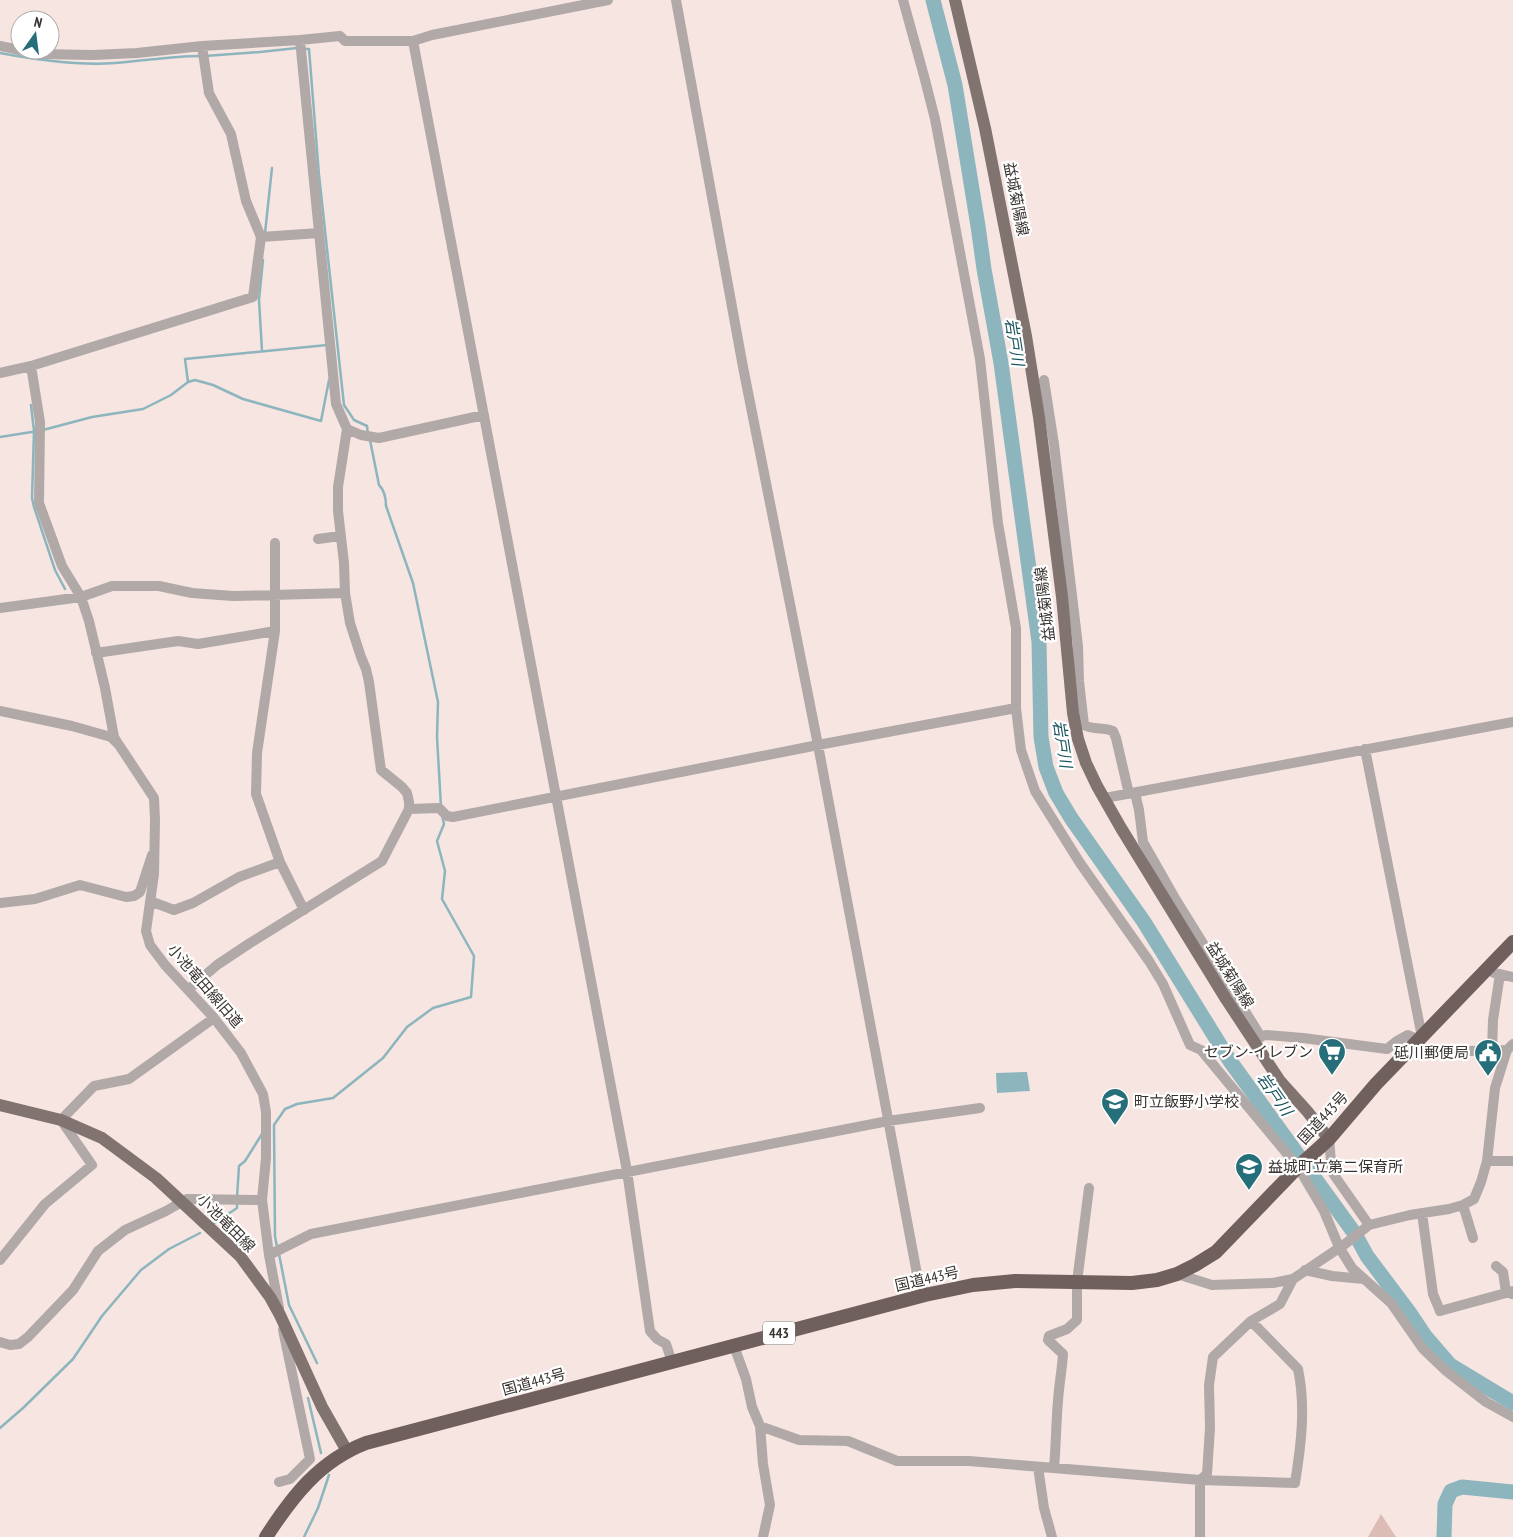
<svg xmlns="http://www.w3.org/2000/svg" width="1513" height="1537" viewBox="0 0 1513 1537" font-family="'PT Sans Narrow','Noto Sans JP',sans-serif">
<style>
.green{fill:#dcbcb5}
.water{fill:#8cb5bd}
.lines{fill:none;stroke-linecap:round;stroke-linejoin:round}
.stream{stroke:#8cb5bd;stroke-width:2.5}
.river{stroke:#8cb5bd;stroke-width:15}
.minor{stroke:#b0a9a7;stroke-width:10}
.major{stroke:#807370;stroke-width:12}
.highway{stroke:#6f605d;stroke-width:14}
.labels{text-anchor:middle;stroke-width:4.5;stroke-linejoin:round;paint-order:stroke}
.shield{fill:#fff;stroke:#74706e;stroke-width:1}
.shield-label{font-size:14px;font-weight:bold;fill:#393230}
.street-label{font-size:15px;fill:#393230;stroke:#fff}
.poi-label{font-size:15px;fill:#393230;stroke:#fff;text-anchor:end}
.water-label{font-size:16px;font-style:italic;fill:#19545e;stroke:#fff}
</style>
<rect width="100%" height="100%" fill="#f7e5e1"/>
<path class="green" d="M1381,1514l15,23h-28z"/>
<path class="water" d="M1027,1072l3,19 -33,2 -1,-20z"/>
<g class="lines">
<path class="stream" d="M305,49h4l10,126 25,230 10,15 13,6 1,8
M0,53c37,7 77,13 115,10 29,-2 56,-7 85,-7
M205,56l55,-4 37,-4
M265,233l7,-65
M262,351l-3,-51 4,-40
M188,382l-3,-23 142,-14
M31,405l3,26 -2,67 2,9 21,63 10,19
M43,430l49,-13 51,-8 28,-14 17,-13 7,-2 18,5 30,14 78,22 8,-41
M0,437l38,-6
M370,440l9,45c5,5 7,14 7,21l27,77 25,119 -1,35 4,70
M237,1197l2,-31 6,-5 17,-27
M213,1224l24,-16v-5
M277,1247l-2,-11 -1,-111 11,-16 12,-5 36,-6 50,-40 24,-31 26,-19 38,-11 3,-41 -32,-57 3,-28 -8,-30 7,-17 -2,-9
M279,1254l10,51 28,58
M308,1398l13,55
M0,1428l23,-20 50,-49 29,-43 39,-46 28,-21 31,-16
M304,1537l14,-29 11,-33"/>
<path class="river" d="M933,0l22,85 23,141 6,43 17,94 38,279 2,95 5,30 10,26 15,25 73,104 86,139 125,173 12,22 42,56 16,24 25,29 63,38
M1444,1537l1,-33 6,-13 11,-4 51,5"/>
<path class="minor" d="M676,0l67,367 75,378 99,529 8,21
M903,0l21,76 11,43 45,240 18,164 18,105v80l5,42 14,41 45,72 69,98 14,23 27,61 11,5 97,117 26,44 15,36 13,21 39,35 32,46 22,21 41,32 27,15
M413,41l214,1130 23,160 7,8 9,5 6,18
M0,46l39,8 54,1 44,-2 65,-7 98,-6
M202,46l7,47 22,41 15,67 15,36
M31,366l9,56 -1,81 23,63 19,31 8,24 16,67 9,49 3,5
M0,373l31,-7 222,-69 8,-60 58,-4
M1044,380l10,64 24,202 1,35 5,44c7,5 20,2 29,6l3,7 13,56
M347,429l14,6 18,3 105,-23
M318,539l22,-3
M275,543v88l-18,122 -1,41 24,68 24,48
M0,608l81,-11 31,-11h47l33,7 41,3 112,-3
M96,653l82,-12 20,3 77,-13
M0,711l72,15 39,11 8,8 35,53 1,22 -1,54 -8,57 4,14 15,20 49,53 27,35 22,41 3,18v46l-4,42 7,55 10,53
M1365,749l57,288
M1135,793l4,17 4,32 33,58 85,137
M1105,798l408,-76
M409,809l30,-1 8,8 6,1 365,-72 198,-37
M150,901l24,9 19,-7 46,-26 41,-15
M0,903l35,-4 45,-14 46,12 8,-1 6,-4 12,-37
M1487,969l7,4 19,4
M189,989l28,-24 33,-22 132,-82 27,-52v-7l-2,-9 -5,-6 -21,-17 -12,-88 -3,-13 -5,-12 -11,-34 -5,-30 -1,-30 -6,-52v-24l9,-58 -11,-25 -36,-364 40,-4 5,5h68l19,-6 176,-35
M1255,1038l11,-3 37,3 84,11 10,-8 11,-6 12,5
M1415,1045l15,7 77,-2
M1492,1051l1,-31 7,-46
M1329,1139l3,33 37,53
M1487,1161h26
M1463,1205l10,33
M1422,1213l11,81 7,17 73,-20
M269,1255l42,-21 577,-113 92,-13
M0,1260l45,-56 47,-39 -31,-45 33,-34 35,-7 85,-61
M1496,1266l7,6 3,20 6,2
M1305,1270l27,6 32,3
M1177,1274l35,11 61,-2 20,-4 52,-35 24,-19 41,-10 39,-6 14,-4 11,-6 7,-17 6,-21 8,-73 12,-38 6,-6
M0,1342l10,3 9,-1 9,-7 45,-47 25,-39 27,-21 41,-19 21,-12 75,1
M734,1346l12,33 6,28 8,19 3,38 7,41 -7,32
M760,1426l39,14 49,1 49,20h72l231,19 95,3c6,-37 11,-76 3,-114l-47,-48
M1038,1467l6,41 8,29
M1054,1468c2,-22 2,-45 4,-67 1,-16 4,-31 5,-47l-15,-14 1,-4 18,-7 10,-9v-38l12,-94
M279,1482l11,-3 20,-20 -27,-129
M1200,1537v-57l7,-6 3,-46 -1,-43 4,-28 38,-36 29,-17 13,-25"/>
<path class="major" d="M955,0l30,128 41,208 13,81 23,180 11,116 5,26 8,24 11,23 24,42 105,171 54,82 27,30 22,28
M0,1105l61,15 41,18 54,40 84,78 30,41 10,18 42,92 25,44"/>
<path class="highway" d="M266,1537c26,-40 53,-76 100,-94l559,-148 48,-10 42,-4 117,2 25,-3 20,-6 18,-9 21,-13 82,-85 31,-28 47,-55 137,-142"/>
</g>
<defs>
<symbol id="supermarket-pin" viewBox="-11 -11 22 30"><path d="M0 17L-7.5 6A9.5 9.5 0 1 1 7.5 6Z" fill="#266e79" stroke="#fff"/><path d="M-6-5.5h2.5l.6 2H6L4.5 2H-2.5L-4.4-4H-6ZM-1.5 3.2a1.3 1.3 0 1 0 .1 0ZM3 3.2a1.3 1.3 0 1 0 .1 0Z" fill="#fff"/></symbol>
<symbol id="civic-pin" viewBox="-11 -11 22 30"><path d="M0 17L-7.5 6A9.5 9.5 0 1 1 7.5 6Z" fill="#266e79" stroke="#fff"/><path d="M-.6-6.5H3V-4.5H.6V-3L4-1V1h2V6H-6V1h2V-1L-.6-3ZM-1.2 2.5V6h2.4V2.5Z" fill="#fff"/></symbol>
<symbol id="school-pin" viewBox="-11 -11 22 30"><path d="M0 17L-7.5 6A9.5 9.5 0 1 1 7.5 6Z" fill="#266e79" stroke="#fff"/><path d="M0-5L7-2L0 1L-7-2ZM-4 1L0 2.5L4 1V4Q0 6-4 4Z" fill="#fff"/></symbol>
</defs>
<g fill-rule="evenodd">
<use href="#supermarket-pin" x="1316" y="1036" width="32" height="43"/>
<use href="#civic-pin" x="1472" y="1037" width="32" height="43"/>
<use href="#school-pin" x="1099" y="1086" width="32" height="43"/>
<use href="#school-pin" x="1233" y="1151" width="32" height="43"/>
</g>
<g class="labels">
<rect class="shield" x="763" y="1321.5" width="32" height="23" rx="4"/>
<g class="shield-label">
<text x="779" y="1338">443</text>
</g>
<g class="street-label">
<text transform="translate(1016 199) rotate(79)" y="5">益城菊陽線</text>
<text transform="translate(1045 604) rotate(-97)" y="5">益城菊陽線</text>
<text transform="translate(1230 975) rotate(58)" y="5">益城菊陽線</text>
<text transform="translate(205 986) rotate(49)" y="5">小池竜田線旧道</text>
<text transform="translate(1323 1118) rotate(-47)" y="5">国道443号</text>
<text transform="translate(226 1223) rotate(45)" y="5">小池竜田線</text>
<text transform="translate(927 1279) rotate(-13)" y="5">国道443号</text>
<text transform="translate(534 1382) rotate(-15)" y="5">国道443号</text>
</g>
<g class="poi-label">
<text x="1313" y="1057">セブン-イレブン</text>
<text x="1469" y="1058">砥川郵便局</text>
<text x="1134" y="1107" text-anchor="start">町立飯野小学校</text>
<text x="1268" y="1172" text-anchor="start">益城町立第二保育所</text>
</g>
<g class="water-label">
<text transform="translate(1015 342) rotate(81)" y="6">岩戸川</text>
<text transform="translate(1063 744) rotate(81)" y="6">岩戸川</text>
<text transform="translate(1275 1094) rotate(55)" y="6">岩戸川</text>
</g>
</g>
<g transform="translate(35 35) rotate(14)"><circle r="24" fill="#ffffff" stroke="#b0adac"/>
<path d="M0-4L9 19L0 12L-9 19Z" fill="#266e79"/>
<text y="-8" font-size="14" font-weight="bold" text-anchor="middle" fill="#393230">N</text>
</g>
</svg>
